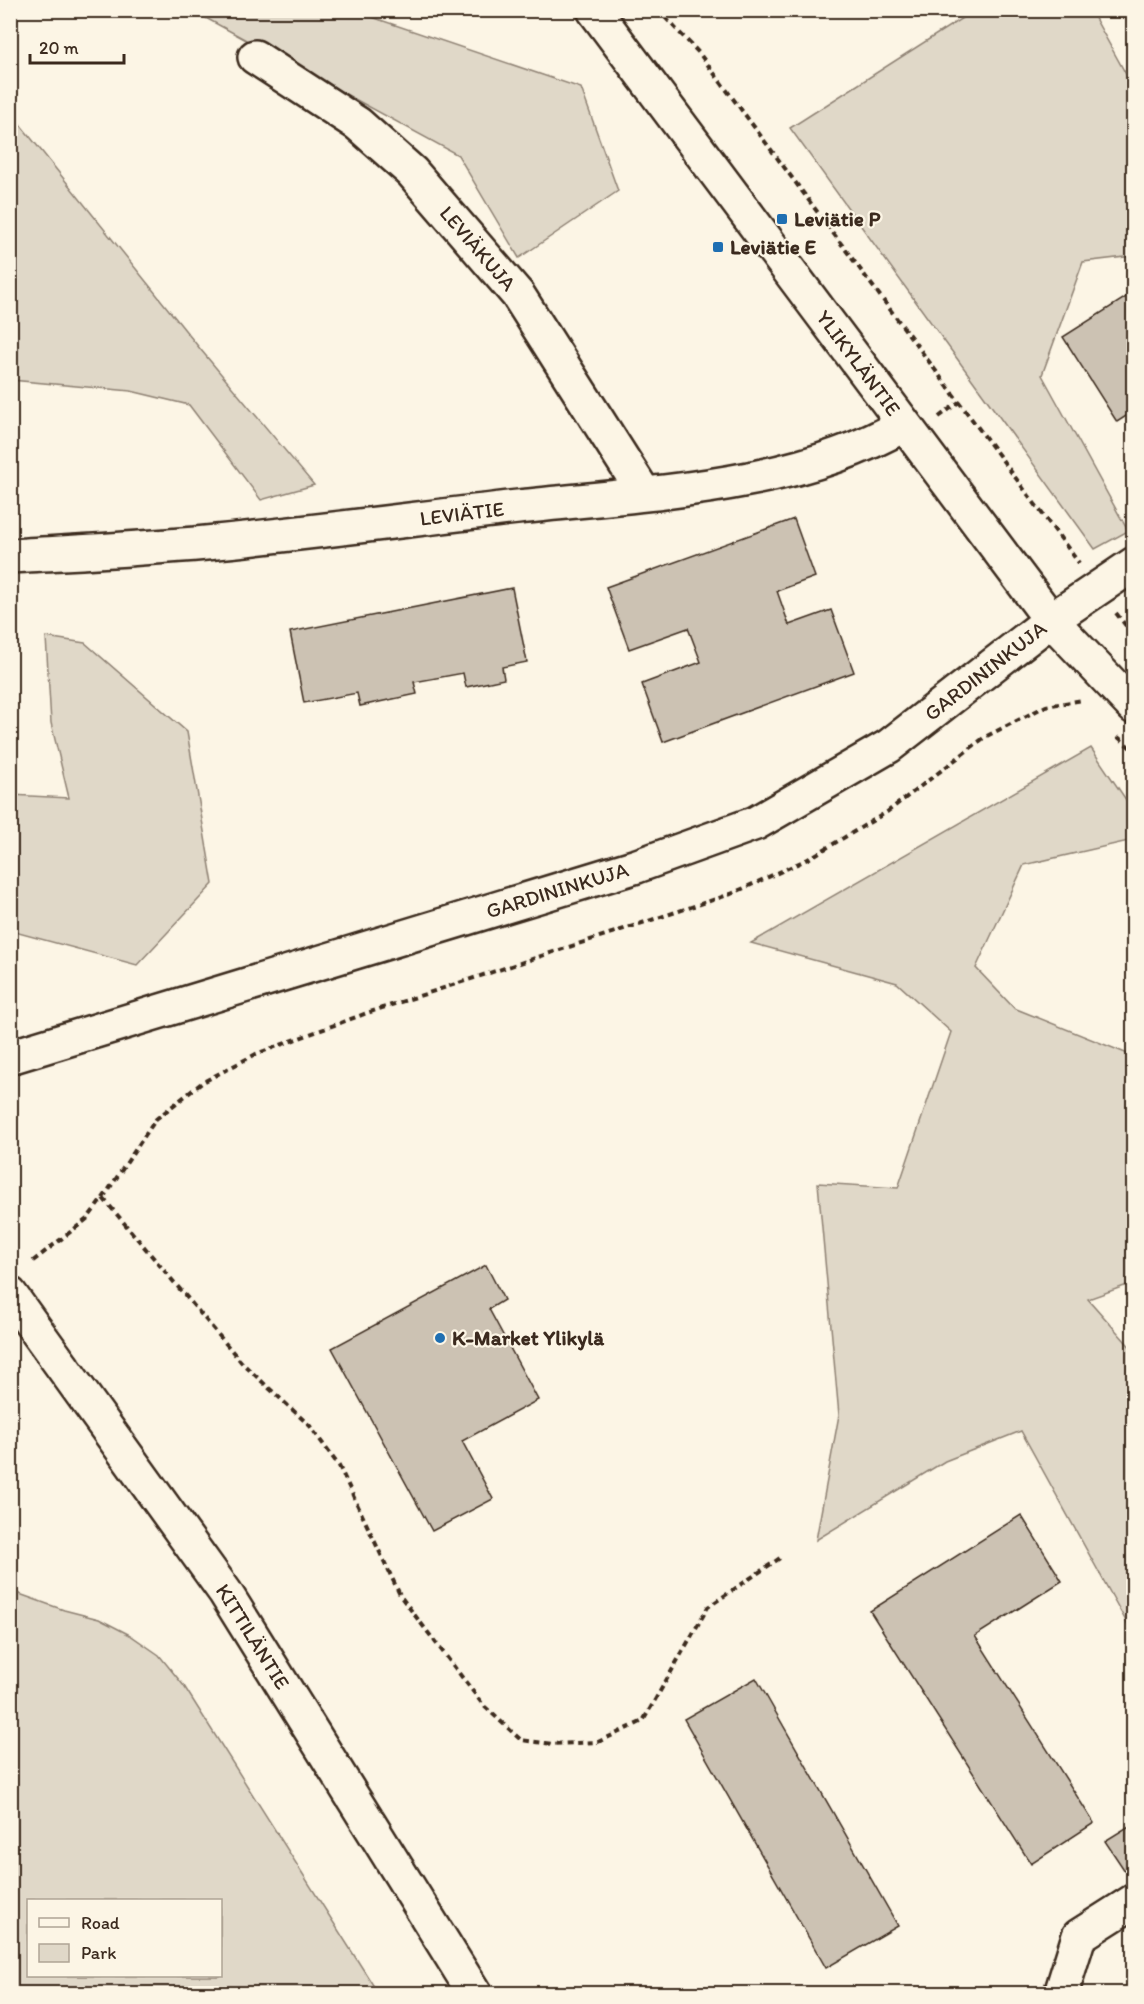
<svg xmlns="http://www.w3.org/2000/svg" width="1144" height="2004" viewBox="0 0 1144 2004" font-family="Itim,sans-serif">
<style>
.green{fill:#e0d8c8;stroke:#8e8173;stroke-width:1.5;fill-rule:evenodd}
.building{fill:#ccc2b3;stroke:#3b2a1e;stroke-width:1.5}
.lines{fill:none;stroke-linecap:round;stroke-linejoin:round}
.street-casing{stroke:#3b2a1e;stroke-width:38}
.secondary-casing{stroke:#3b2a1e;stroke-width:38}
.primary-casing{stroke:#3b2a1e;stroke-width:38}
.path{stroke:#3b2a1e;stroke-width:4;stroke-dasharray:6 4.5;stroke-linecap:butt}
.street{stroke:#fcf5e5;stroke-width:33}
.secondary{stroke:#fcf5e5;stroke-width:33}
.primary{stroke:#fcf5e5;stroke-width:33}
.poi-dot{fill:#1f6fb2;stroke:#fcf5e5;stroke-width:2}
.labels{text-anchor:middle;stroke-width:4.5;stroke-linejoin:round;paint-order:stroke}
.poi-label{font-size:21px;font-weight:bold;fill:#3b2a1e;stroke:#fcf5e5;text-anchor:start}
.street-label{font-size:21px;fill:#3b2a1e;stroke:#fcf5e5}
</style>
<rect width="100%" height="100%" fill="#fcf5e5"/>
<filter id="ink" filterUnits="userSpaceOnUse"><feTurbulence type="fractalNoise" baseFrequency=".0167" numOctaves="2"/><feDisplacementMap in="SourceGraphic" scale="12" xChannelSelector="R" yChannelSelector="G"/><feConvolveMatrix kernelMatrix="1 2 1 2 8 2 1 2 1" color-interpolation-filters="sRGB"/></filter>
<g filter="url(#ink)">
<path class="green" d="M193,11h161l227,77 37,103 -99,67 -61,-103z
M973,11h118l42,76v169l-50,6 -41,113 86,156 -33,18 -305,-421z
M11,113l190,237 113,135 -53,15 -72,-95 -58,-14 -120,-11z
M46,637l39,6 102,89 26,152 -76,81 -126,-34v-136l58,3 -18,-75z
M1091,748l42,62v30l-109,25 -48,103 38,40 119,48v227l-45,16 45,51v284l-112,-203 -76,30 -129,79 23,-125 -21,-232 80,5 53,-156 -54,-49 -146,-40z
M11,1591l53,19 35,9 31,16 29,20 25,31 194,307h-367zM220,1900v76h-192v-76z"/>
<path class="building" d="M1134,292v119l-17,11 -54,-85z
M794,519l21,58 -38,14 12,34 42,-15 23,62 -191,70 -21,-58 59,-22 -13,-34 -59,21 -23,-62z
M512,588l15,74 -25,5 2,12 -38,8 -3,-14 -49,9 3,12 -57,12 -3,-13 -53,10 -14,-71z
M486,1265l18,35 -15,9 49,91 -76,41 31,58 -61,32 -100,-183z
M1021,1515l41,66 -87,55 119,187 -63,41 -161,-253z
M756,1678l142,248 -72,42 -142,-249z
M1134,1823v43l-9,5 -20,-30z"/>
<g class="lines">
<defs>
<g id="street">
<path id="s1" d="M255,57l103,67 54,48 106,123 126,198"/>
<path id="s2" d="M10,556c66,-4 131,-7 196,-13 104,-10 208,-24 312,-36 124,-14 276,-18 385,-82"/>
<path d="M1051,620l83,-56"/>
<path d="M1061,1994l18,-58 55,-35"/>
</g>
<g id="secondary">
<path id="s3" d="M594,10l457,610 83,87"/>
<path id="s4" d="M10,1057l627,-191 119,-43 133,-77 162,-126"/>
</g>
<g id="primary">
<path id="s5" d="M10,1294l215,298 250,402"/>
</g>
</defs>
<use href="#street" class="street-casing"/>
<use href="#secondary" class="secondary-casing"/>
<use href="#primary" class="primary-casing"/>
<path class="path" d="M658,10l41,43 380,510
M939,417l20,-15
M1116,613l18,23
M1118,737l16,14
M103,1198l140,166 67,62 29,40 62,131 83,109 37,34 31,4 46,-2 45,-21 65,-114 72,-49
M33,1261l54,-42 16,-21 53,-79 47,-37 53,-28 111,-41 364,-119 77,-35 79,-47 98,-75 61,-31 37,-6"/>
<use href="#street" class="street"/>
<use href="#secondary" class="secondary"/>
<use href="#primary" class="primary"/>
</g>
</g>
<g class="poi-dot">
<rect x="776" y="213" width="12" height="12" rx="3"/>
<rect x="712" y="241" width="12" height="12" rx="3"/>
<circle cx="440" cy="1338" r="6"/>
</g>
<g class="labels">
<g class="poi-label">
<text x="794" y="226">Leviätie P</text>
<text x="730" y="254">Leviätie E</text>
<text x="452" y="1345">K-Market Ylikylä</text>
</g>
<g class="street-label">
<text dy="7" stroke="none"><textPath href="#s1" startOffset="296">LEVIÄKUJA</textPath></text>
<text dy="7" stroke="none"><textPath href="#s3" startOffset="441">YLIKYLÄNTIE</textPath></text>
<text dy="7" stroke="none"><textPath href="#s2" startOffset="454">LEVIÄTIE</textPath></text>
<text dy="7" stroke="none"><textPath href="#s4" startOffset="1058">GARDININKUJA</textPath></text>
<text dy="7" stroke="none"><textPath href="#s4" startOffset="572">GARDININKUJA</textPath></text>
<text dy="7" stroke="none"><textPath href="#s5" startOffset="420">KITTILÄNTIE</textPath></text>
</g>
</g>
<rect width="1144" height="2004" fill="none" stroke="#fcf5e5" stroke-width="36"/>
<rect x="18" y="18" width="1108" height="1968" fill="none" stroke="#3b2a1e" stroke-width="2" filter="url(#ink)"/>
<rect x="27" y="1899" width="195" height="78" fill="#fcf5e5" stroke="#afa495" stroke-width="1.5"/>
<rect x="39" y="1918" width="30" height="9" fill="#fcf5e5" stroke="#afa495" stroke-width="1.5"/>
<text x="81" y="1929" font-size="18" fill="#3b2a1e">Road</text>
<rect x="39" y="1944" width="30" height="18" fill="#e0d8c8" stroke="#afa495" stroke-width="1.5"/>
<text x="81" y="1959" font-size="18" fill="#3b2a1e">Park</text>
<path d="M30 54v9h94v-9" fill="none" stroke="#3b2a1e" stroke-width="3"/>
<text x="39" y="54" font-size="18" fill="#3b2a1e" stroke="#fcf5e5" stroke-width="4.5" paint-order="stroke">20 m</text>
</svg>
